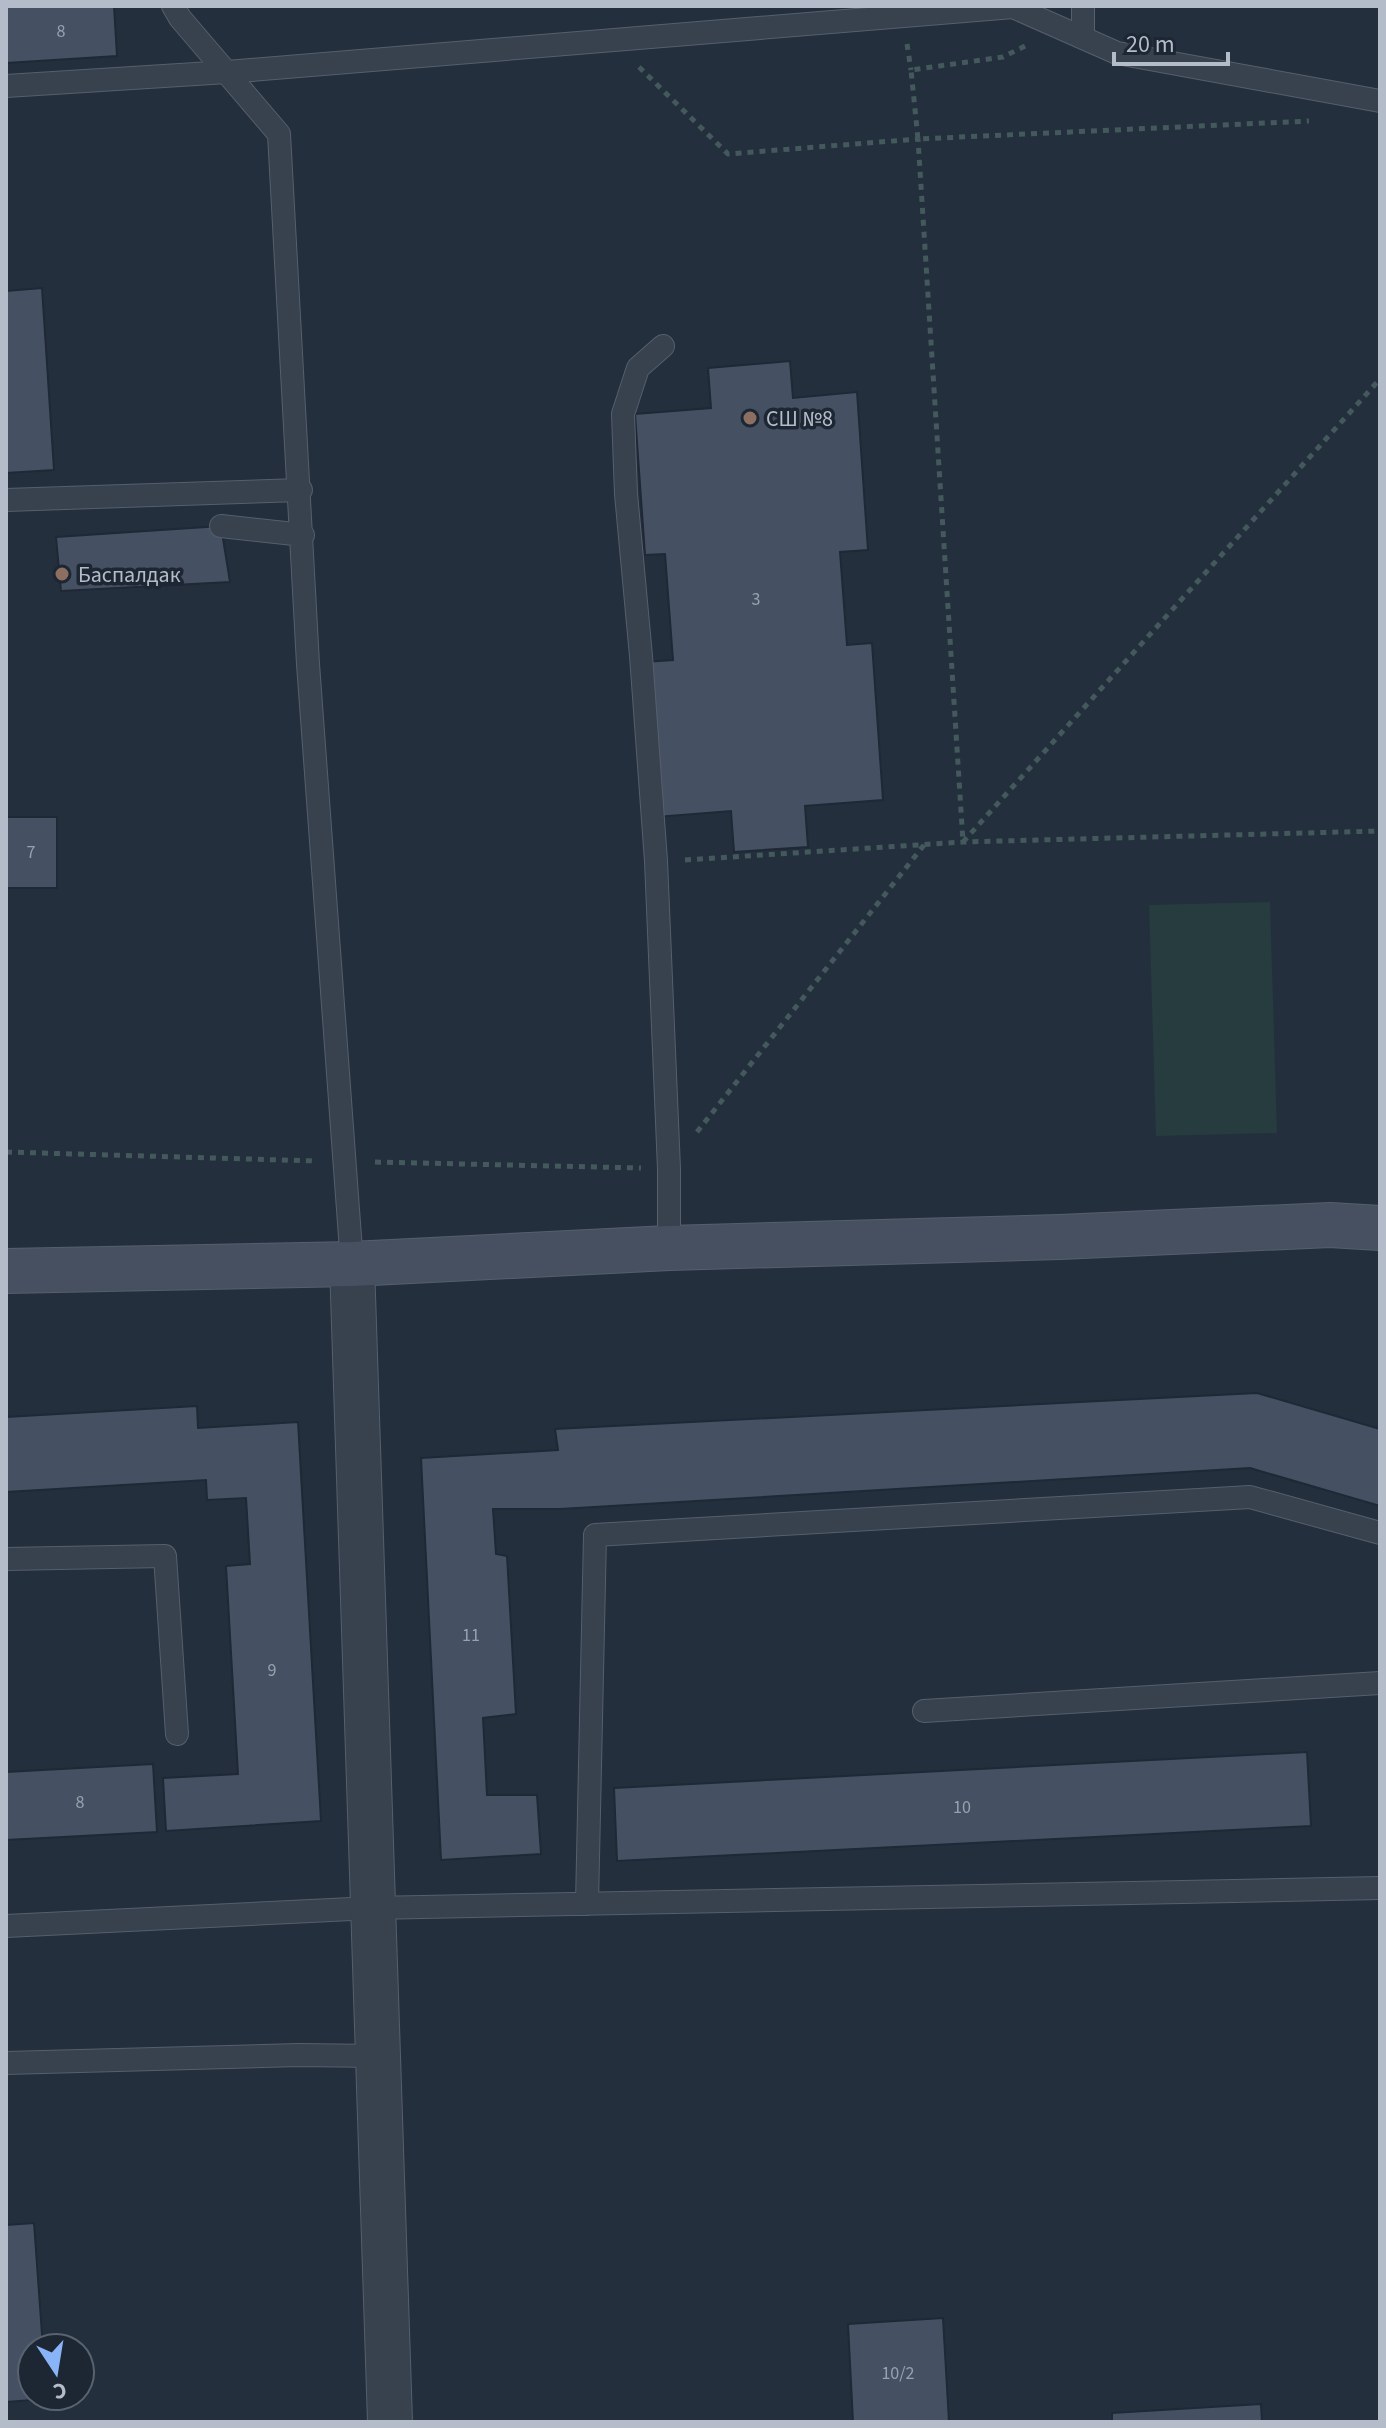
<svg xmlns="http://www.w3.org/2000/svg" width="1386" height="2428" viewBox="0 0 1386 2428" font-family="'Source Sans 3',sans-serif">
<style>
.green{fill:#263c3f}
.building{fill:#455162;stroke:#1f2835;stroke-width:2}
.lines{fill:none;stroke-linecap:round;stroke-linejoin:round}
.lane-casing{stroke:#565f6c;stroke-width:24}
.street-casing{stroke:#565f6c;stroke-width:46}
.secondary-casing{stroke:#565f6c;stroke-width:46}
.path{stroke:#44595c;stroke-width:5;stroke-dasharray:6 6;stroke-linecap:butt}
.lane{stroke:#38414e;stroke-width:22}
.street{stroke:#38414e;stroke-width:44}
.secondary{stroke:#465061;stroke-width:44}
.education-dot{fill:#8d6e63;stroke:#1d2633;stroke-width:3}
.labels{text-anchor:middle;stroke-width:7;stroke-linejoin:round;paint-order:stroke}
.number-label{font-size:18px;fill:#98a1af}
.poi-label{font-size:22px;fill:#b4bcc9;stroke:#1d2633;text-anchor:start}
</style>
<rect width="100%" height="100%" fill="#242f3e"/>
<path class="green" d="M1270,902l7,231 -121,3 -7,-231z"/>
<path class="building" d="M6,6h108l3,50 -111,7z
M42,288l12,182 -48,3v-182z
M790,361l3,37 64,-6 11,158 -28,2 7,93 25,-2 11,157 -78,6 3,41 -74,5 -3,-41 -75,6 -12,-155 29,-2 -8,-106 -20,1 -10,-141 76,-6 -3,-40z
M221,526l9,56 -169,9 -5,-54z
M6,817h51v71h-51z
M1257,1393l123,36v77l-130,-38 -690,41h-67l3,45 11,2 9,158 -33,4 4,77h50l4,59 -100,6 -20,-402 137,-8 -3,-21z
M197,1406l1,22 100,-6 23,399 -155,10 -3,-53 75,-4 -12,-208 24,-2 -4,-66 -39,2 -1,-20 -200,12v-75z
M1307,1752l4,74 -694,35 -3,-73z
M153,1764l4,68 -151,8v-68z
M34,2223l9,125h-11v48h14v3l-40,3v-177z
M943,2318l6,104h-96l-5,-98z
M1261,2404l1,18h-150v-9z"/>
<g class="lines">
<defs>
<path id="lane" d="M173,6l7,12 99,116 29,530 44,600
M1083,6v32
M6,86l221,-14 786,-65 104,46 263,48
M663,346l-25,22 -15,46 3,80 15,162 15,205 13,308v79
M6,500l295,-10
M221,526l82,9
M6,1559l159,-3 12,178
M924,1711l456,-28
M587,1904l8,-369 655,-38 130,36
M6,1926l366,-18 1008,-20
M6,2063l293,-8 78,1"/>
<path id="street" d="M352,1264l38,1158"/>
<path id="secondary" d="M6,1271l346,-7 317,-16 391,-11 270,-12 50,3"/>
</defs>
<use href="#lane" class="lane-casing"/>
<use href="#street" class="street-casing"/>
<use href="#secondary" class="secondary-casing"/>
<path class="path" d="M907,44l4,26
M1025,46l-22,11 -92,13 7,69 391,-18
M639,67l89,87 190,-15 45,703
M963,842l417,-463
M685,860l278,-18 417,-11
M697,1132l227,-287
M6,1152l311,9
M375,1162l266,6"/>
<use href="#lane" class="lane"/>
<use href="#street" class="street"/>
<use href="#secondary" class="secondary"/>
</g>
<g class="education-dot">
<circle cx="750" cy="418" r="8"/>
<circle cx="62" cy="574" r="8"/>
</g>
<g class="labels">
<g class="number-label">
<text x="61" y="37">8</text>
<text x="756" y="605">3</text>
<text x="31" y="858">7</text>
<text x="471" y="1641">11</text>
<text x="272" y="1676">9</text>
<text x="80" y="1808">8</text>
<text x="962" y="1813">10</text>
<text x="898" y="2379">10/2</text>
</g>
<g class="poi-label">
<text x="766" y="426">СШ №8</text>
<text x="78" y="582">Баспалдак</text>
</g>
</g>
<rect width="1386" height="2428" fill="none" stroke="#b4bcc9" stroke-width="16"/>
<g transform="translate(56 2372) rotate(168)"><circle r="38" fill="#1d2633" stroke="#59626f" stroke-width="2"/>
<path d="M0-6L14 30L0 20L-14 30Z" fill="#8ab4f8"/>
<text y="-12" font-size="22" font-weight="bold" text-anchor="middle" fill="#b4bcc9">С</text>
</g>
<path d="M1114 52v12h114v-12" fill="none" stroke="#b4bcc9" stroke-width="4"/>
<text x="1126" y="52" font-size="24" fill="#b4bcc9" stroke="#1d2633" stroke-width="6" paint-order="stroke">20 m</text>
</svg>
